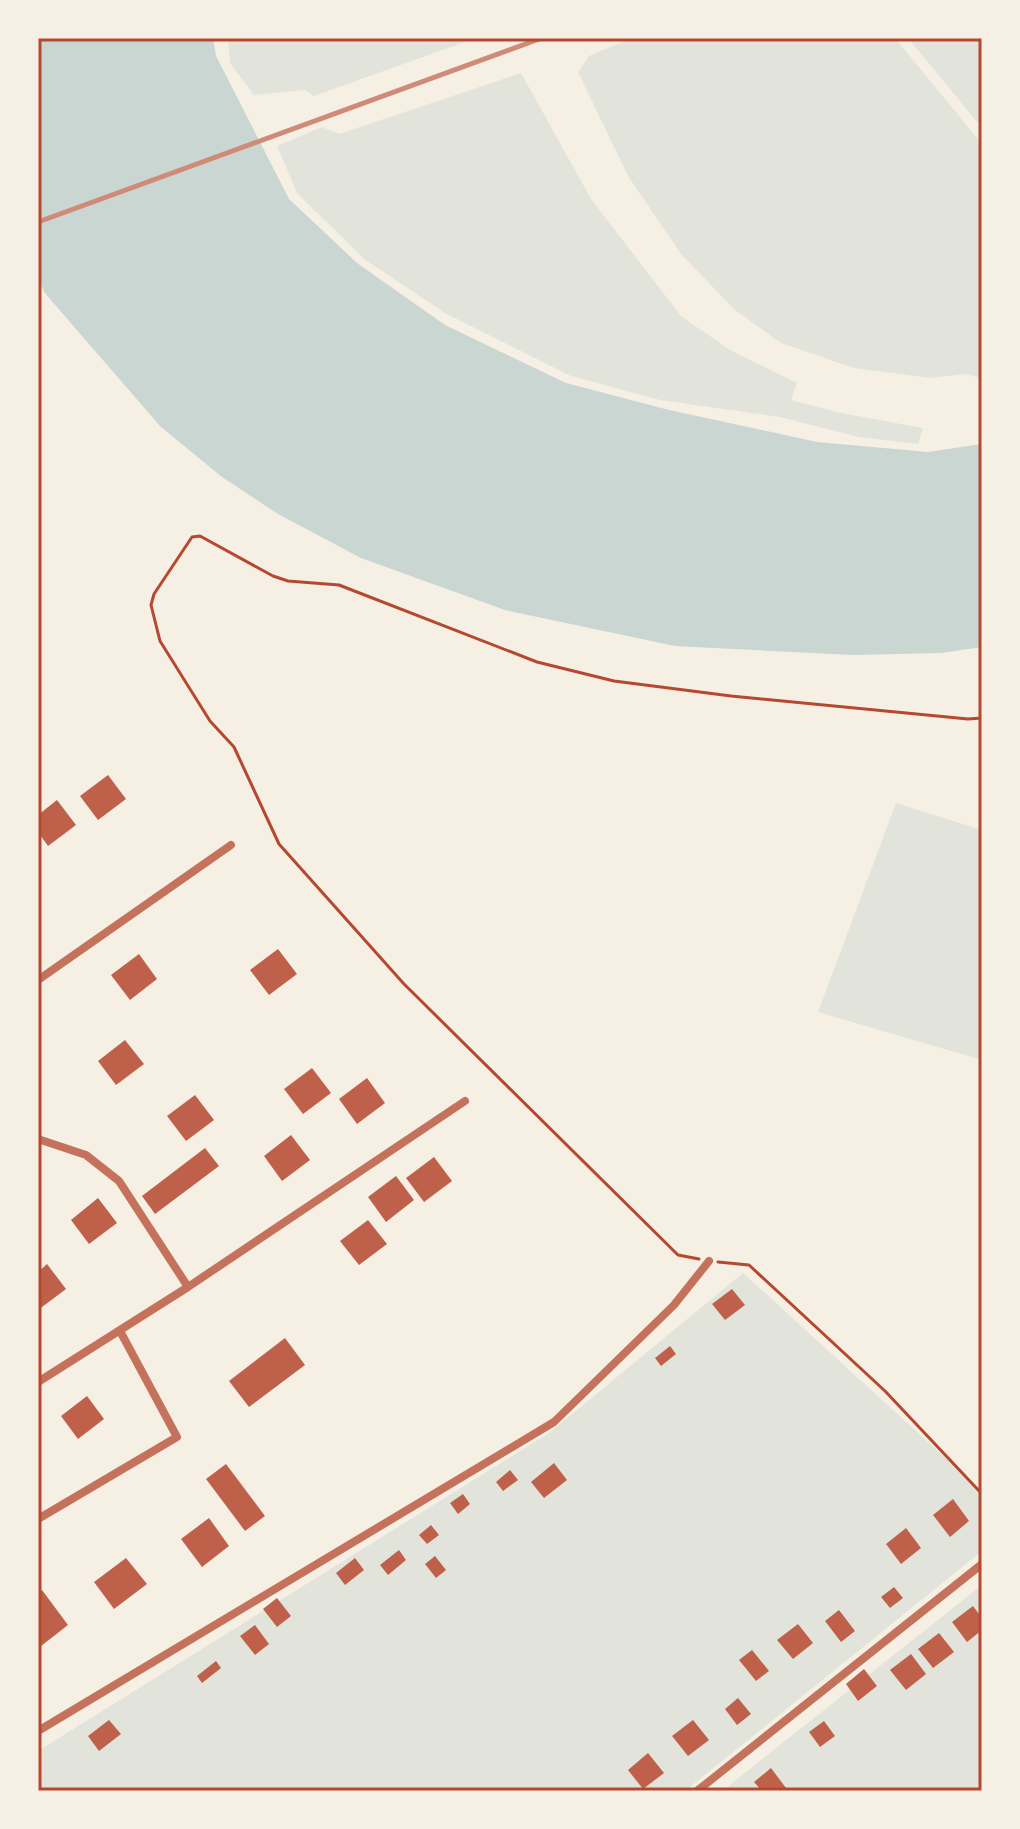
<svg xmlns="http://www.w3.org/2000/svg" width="1020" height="1829" viewBox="0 0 1020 1829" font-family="Arial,sans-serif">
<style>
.green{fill:#e2e4dc}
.water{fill:#c9d6d2}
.building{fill:#bf614a}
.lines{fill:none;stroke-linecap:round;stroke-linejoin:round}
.path{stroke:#b5482f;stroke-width:3}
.minor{stroke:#c5725c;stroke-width:8}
.rail{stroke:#cf8b77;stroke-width:5}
.neatline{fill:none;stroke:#b5482f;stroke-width:3}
</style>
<rect width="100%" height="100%" fill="#f6efe4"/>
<path class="green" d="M228,38h248l-162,58 -10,-6 -50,5 -24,-32z
M632,38h263l87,106v234l-18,-4 -33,4 -77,-10 -73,-25 -46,-33 -54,-56 -53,-78 -50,-104 11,-16z
M908,38h74v90z
M521,73l70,126 90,117 49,34 67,33 -6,17 50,13 82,15 -5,16 -59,-7 -79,-20 -120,-17 -89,-24 -126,-63 -81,-54 -67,-66 -20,-47 45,-19 17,7z
M896,803l86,27v230l-164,-48z
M743,1273l232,212 7,9v57l-297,240h-647v-40l511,-318z
M982,1585v206h-260z"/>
<path class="water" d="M38,38h175l3,18 73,143 68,64 88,62 121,58 103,27 148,32 111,10 54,-8v203l-41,6 -88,2 -178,-9 -170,-36 -144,-52 -83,-44 -56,-37 -62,-51 -116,-134 -6,-17z"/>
<path class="building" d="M108,775l18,24 -28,21 -18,-24z
M57,800l19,25 -28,21 -10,-14v-17z
M278,949l19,25 -28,21 -19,-25z
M139,954l18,25 -27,21 -19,-25z
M125,1040l19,24 -28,21 -18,-24z
M312,1068l19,25 -28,21 -19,-25z
M367,1078l18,25 -28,21 -18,-25z
M195,1095l19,25 -28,21 -19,-25z
M291,1135l19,25 -28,21 -18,-25z
M205,1148l14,18 -64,48 -13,-18z
M434,1157l18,24 -28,21 -18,-24z
M396,1176l18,24 -28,22 -18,-25z
M98,1198l19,25 -28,21 -18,-24z
M368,1220l19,24 -28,21 -19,-24z
M47,1264l19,25 -28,21v-38z
M732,1289l13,16 -20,15 -13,-16z
M285,1338l20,27 -56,42 -20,-26z
M670,1346l6,8 -15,12 -6,-8z
M87,1396l17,23 -26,20 -17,-23z
M554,1463l13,17 -23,18 -13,-16z
M226,1464l39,52 -20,15 -39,-52z
M510,1470l8,10 -15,11 -7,-9z
M463,1494l7,10 -12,10 -8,-11z
M953,1499l16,22 -19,16 -17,-22z
M209,1518l20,28 -27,21 -21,-28z
M431,1525l8,10 -12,9 -8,-9z
M906,1528l15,20 -20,16 -15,-20z
M399,1550l7,10 -18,15 -8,-10z
M435,1556l11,14 -10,8 -11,-14z
M126,1558l21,26 -33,25 -20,-27z
M355,1558l9,12 -19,15 -9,-12z
M894,1587l9,11 -13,10 -9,-11z
M42,1590l26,35 -27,21 -3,-4v-49z
M277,1598l14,18 -14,11 -14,-18z
M973,1606l9,12v12l-15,12 -15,-20z
M839,1610l16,21 -14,11 -16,-21z
M798,1624l15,19 -20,16 -16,-19z
M255,1625l14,19 -14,11 -15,-19z
M939,1633l15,19 -21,16 -15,-19z
M752,1650l17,21 -13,10 -17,-21z
M911,1654l15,20 -20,16 -16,-20z
M216,1661l5,7 -19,15 -5,-7z
M864,1669l13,17 -19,15 -12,-17z
M738,1698l13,16 -14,11 -12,-16z
M109,1720l12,14 -22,17 -11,-15z
M693,1720l16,20 -21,16 -16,-20z
M824,1721l11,15 -15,11 -11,-15z
M648,1753l16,20 -21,16 -15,-19z
M771,1768l15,20 -4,3h-20l-8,-9z"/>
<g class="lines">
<path class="path" d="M699,1259l-21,-4 -274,-271 -125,-140 -45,-97 -24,-26 -50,-80 -9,-36 3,-11 38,-57 8,-1 73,40 15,5 51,4 198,77 77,19 117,15 237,23 14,-1
M718,1262l31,3 136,126 97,103"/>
<path class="minor" d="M38,980l193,-135
M38,1139l48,16 33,26 69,106
M38,1382l150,-95 277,-186
M38,1519l139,-82 -57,-106
M38,1731l516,-309 120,-117 35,-44
M697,1791l285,-227"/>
<path class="rail" d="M38,222l504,-184"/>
</g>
<rect width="1020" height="1829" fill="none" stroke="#f6efe4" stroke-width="80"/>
<rect x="40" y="40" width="940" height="1749" class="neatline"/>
</svg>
